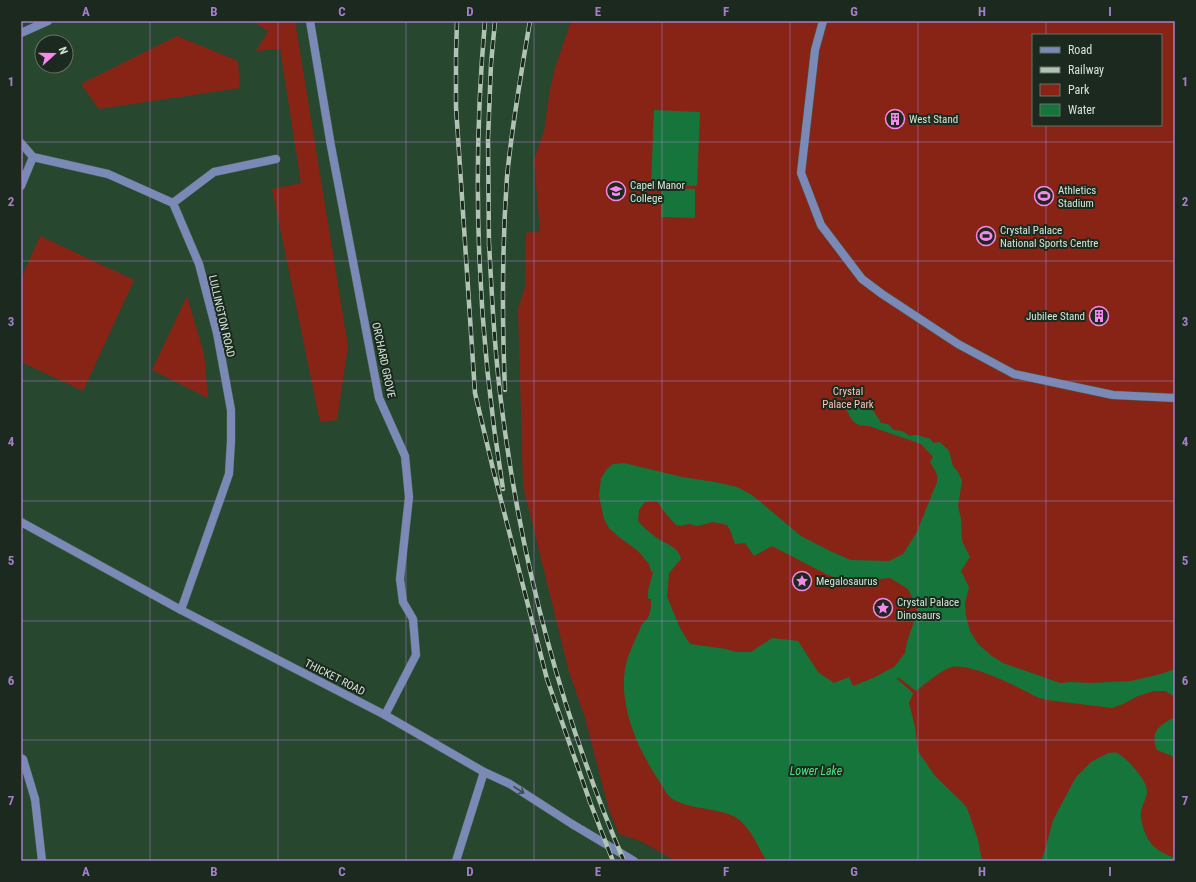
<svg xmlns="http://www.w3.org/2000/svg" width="1196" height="882" viewBox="0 0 1196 882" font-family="'Roboto Condensed',sans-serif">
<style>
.green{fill:#882416;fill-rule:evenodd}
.water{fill:#16753b;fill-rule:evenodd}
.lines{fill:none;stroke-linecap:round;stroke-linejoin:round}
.service-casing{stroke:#46634d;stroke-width:9}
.minor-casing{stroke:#46634d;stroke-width:9}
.tertiary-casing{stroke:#46634d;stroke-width:9}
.service{stroke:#7b89b6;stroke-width:8}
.minor{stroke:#7b89b6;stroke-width:8}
.tertiary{stroke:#7b89b6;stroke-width:8}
.rail-casing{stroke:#afc4b3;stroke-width:4.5}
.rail{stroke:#1b291e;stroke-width:3;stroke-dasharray:9;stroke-linecap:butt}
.oneway{stroke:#3d4b53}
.grid{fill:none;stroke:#a37fc9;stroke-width:1;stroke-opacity:0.55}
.labels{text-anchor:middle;stroke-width:4;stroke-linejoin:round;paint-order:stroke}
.poi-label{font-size:11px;fill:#d3e5d6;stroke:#1b291e;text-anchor:start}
.street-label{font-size:11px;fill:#d3e5d6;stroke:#1b291e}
.park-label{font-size:11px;fill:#ffc1b5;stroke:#1b291e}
.water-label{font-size:12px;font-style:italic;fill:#4de080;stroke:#1b291e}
.neatline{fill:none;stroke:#a37fc9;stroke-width:1.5}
.grid-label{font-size:13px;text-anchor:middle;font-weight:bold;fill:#a37fc9}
</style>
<rect width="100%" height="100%" fill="#27472f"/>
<path class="green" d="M252,21h43l53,325 -11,74 -17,2 -48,-233 29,-6 -21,-134 -24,2 12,-20z
M571,21h604v840h-499l-36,-20 -21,-7 -10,-24 -24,-92 -16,-46 -46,-186 -5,-177 7,-22 1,-54 14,-2 -6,-71 10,-29 6,-42 5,-21zM1033,35h128v90h-128z
M177,36l61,25 2,27 -141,21 -18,-25z
M40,236l94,44 -51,111 -62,-29v-83z
M187,296l17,58 4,44 -56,-28z"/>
<path class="water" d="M654,110l46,2 -3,74 -46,-1z
M662,188l33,1v29l-34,-1z
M852,403h3l17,7 3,3 6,10 7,1 6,6 8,1 8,5c10,-3 11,2 19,2l5,5 6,-1 9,9 4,15 5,6 4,9 -4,25 3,13 1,22 8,16 -9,14 8,16 -4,16 1,13 4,15 8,13 14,12 11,7 57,20 11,-1 20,1 40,-2 30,-7 14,-5v29l-3,-3 -7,-4h-11l-16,5 -15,8 -11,4 -65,-8 -8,-2c-18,-9 -72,-38 -90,-30 -9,3 -25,17 -33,23l-18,-14 -1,2 16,14 -4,10 6,24 3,24 17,25 26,25 6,7 11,32 4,21h-215c-10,-14 -16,-35 -32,-44 -18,-10 -51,-7 -66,-21 -4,-4 -7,-11 -10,-15 -21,-32 -40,-73 -34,-112 3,-16 11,-30 17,-45 9,-6 9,-16 9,-25h-3v-8l5,-19 -2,-1 -2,-7 -11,-13 -19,-14 -10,-9 -5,-9 -5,-23 2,-18 6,-9 6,-5 11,-1 58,14 33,5 22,5 15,8 49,41 29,15 21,9 38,1 14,-7 14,-22 17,-43c7,-12 2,-17 -4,-27l3,-5 -12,-13 -52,-18c-15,0 -16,-4 -23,-17zM654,501h3l9,13 10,11 4,1 9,-2 9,2 15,-4 14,3 3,5 5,14 10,-1 9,13 18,-10 56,29 20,7 42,-4 18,11 10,20 -11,33 -2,11 -11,14 -21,11 -20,8 -4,-9 -15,6 -16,-11 -20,-31 -26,-3 -21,14h-15l-10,-3 -36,-5 -9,-14 -14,-33 2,-24 12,-14c-2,-12 -15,-15 -24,-21 -7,-5 -14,-11 -19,-17l1,-11 6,-8z
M1175,717v44l-3,-5 -15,-6c-8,-19 3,-25 18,-33z
M1108,753c3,0 6,-1 9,0 10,5 30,27 30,38 0,8 -5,13 -6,21 -1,5 1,10 2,15 6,19 14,24 32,31v3h-134l4,-11 8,-30 23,-43 15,-15z"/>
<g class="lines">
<defs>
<path id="service" d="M823,21l-8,29 -14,123 20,52 41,54 20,15 76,50 56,30 99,21 62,3
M35,799l7,62"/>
<path id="minor" d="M310,21l21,125 48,252 26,58 4,41 -9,82 3,23 10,17 3,36 -31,60
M21,33l27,-12
M21,143l12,14
M21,186l12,-29 75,17 65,29 26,61 18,69 14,77v31l-2,33 -48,136
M173,203l41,-31 62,-13
M21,758l2,1 12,40
M456,861l28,-89"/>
<path id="tertiary" d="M21,522l160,88 204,105 99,57 26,12 62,40 62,37"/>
</defs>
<use href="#service" class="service-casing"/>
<use href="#minor" class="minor-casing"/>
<use href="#tertiary" class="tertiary-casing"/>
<use href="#service" class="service"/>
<use href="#minor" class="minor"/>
<use href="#tertiary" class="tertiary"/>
<defs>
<path id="rail" d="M457,21l-1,34v52l19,286 18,76 54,210 43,123 23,59
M485,21c-14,156 -7,314 18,468
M489,242c3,58 6,117 14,175 20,153 60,302 121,444
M489,247l-1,-108 3,-75 4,-43
M505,390c-3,-70 -3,-142 2,-213 5,-52 14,-104 23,-156"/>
</defs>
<use href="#rail" class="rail-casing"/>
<use href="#rail" class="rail"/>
</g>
<defs><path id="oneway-shaft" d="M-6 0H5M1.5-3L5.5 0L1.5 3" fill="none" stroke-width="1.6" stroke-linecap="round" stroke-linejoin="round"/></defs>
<use class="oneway" href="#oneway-shaft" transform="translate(519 790) rotate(33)"/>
<path class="grid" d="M150,21v840M278,21v840M406,21v840M534,21v840M662,21v840M790,21v840M918,21v840M1046,21v14M1046,125v736M21,142h1154M21,261h1154M21,381h1154M21,501h1154M21,621h1154M21,740h1154"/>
<defs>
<symbol id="building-ring" viewBox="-11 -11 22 22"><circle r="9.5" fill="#1b291e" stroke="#f788ec" stroke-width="1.5"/><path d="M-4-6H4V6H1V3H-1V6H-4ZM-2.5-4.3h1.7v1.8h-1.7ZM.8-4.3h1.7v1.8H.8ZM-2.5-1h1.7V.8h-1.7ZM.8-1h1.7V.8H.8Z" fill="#f788ec"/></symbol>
<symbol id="university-ring" viewBox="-11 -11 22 22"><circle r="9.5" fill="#1b291e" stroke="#f788ec" stroke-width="1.5"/><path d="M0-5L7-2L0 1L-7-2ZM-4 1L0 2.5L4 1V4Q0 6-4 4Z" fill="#f788ec"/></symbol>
<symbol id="stadium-ring" viewBox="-11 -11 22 22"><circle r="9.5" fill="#1b291e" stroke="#f788ec" stroke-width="1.5"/><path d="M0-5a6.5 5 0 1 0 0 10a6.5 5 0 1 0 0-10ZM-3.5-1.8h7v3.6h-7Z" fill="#f788ec"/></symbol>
<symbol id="sight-ring" viewBox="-11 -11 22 22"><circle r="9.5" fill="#1b291e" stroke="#f788ec" stroke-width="1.5"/><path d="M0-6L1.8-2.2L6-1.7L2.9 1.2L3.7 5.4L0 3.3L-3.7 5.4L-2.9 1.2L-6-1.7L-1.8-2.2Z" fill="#f788ec"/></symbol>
</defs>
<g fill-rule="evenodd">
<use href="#building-ring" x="884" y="108" width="22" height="22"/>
<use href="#university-ring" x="605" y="180" width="22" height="22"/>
<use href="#stadium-ring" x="1033" y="185" width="22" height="22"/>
<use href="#stadium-ring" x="975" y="225" width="22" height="22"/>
<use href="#building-ring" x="1088" y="305" width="22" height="22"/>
<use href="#sight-ring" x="791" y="570" width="22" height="22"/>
<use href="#sight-ring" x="872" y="597" width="22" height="22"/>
</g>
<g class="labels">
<g class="poi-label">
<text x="909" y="123">West Stand</text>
<text x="630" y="189">Capel Manor<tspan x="630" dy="13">College</tspan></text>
<text x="1058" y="194">Athletics<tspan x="1058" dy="13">Stadium</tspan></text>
<text x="1000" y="234">Crystal Palace<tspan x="1000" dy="13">National Sports Centre</tspan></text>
<text x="1085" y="320" text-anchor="end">Jubilee Stand</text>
<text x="816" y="585">Megalosaurus</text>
<text x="897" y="606">Crystal Palace<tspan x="897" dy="13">Dinosaurs</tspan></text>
</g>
<g class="street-label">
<text transform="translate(222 316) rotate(77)" y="4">LULLINGTON ROAD</text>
<text transform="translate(384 360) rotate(78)" y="4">ORCHARD GROVE</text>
<text transform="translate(335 677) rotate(27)" y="4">THICKET ROAD</text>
</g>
<g class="park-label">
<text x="848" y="395">Crystal<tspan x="848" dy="13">Palace Park</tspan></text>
</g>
<g class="water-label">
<text x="816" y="775">Lower Lake</text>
</g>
</g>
<rect width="1196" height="882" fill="none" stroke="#1b291e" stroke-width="44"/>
<rect x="1032" y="34" width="130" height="92" fill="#1b291e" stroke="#657468"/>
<rect x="1040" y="47" width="20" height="6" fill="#7b89b6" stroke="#657468"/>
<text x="1068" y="54" font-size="12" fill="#d3e5d6">Road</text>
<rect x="1040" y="67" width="20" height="6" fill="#afc4b3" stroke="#657468"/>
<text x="1068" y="74" font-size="12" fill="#d3e5d6">Railway</text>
<rect x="1040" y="84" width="20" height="12" fill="#882416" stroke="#657468"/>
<text x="1068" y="94" font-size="12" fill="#d3e5d6">Park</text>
<rect x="1040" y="104" width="20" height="12" fill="#16753b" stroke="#657468"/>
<text x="1068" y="114" font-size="12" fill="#d3e5d6">Water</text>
<g transform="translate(54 54) rotate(69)"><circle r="19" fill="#1b291e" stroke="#657468"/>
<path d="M0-3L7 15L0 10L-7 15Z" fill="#f788ec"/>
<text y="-6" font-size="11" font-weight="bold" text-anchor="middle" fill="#d3e5d6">N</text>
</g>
<rect x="22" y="22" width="1152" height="838" class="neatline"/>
<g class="grid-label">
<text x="86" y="16">A</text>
<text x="214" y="16">B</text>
<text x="342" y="16">C</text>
<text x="470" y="16">D</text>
<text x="598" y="16">E</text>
<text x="726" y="16">F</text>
<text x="854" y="16">G</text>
<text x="982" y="16">H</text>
<text x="1110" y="16">I</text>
<text x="11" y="86">1</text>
<text x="1185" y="86">1</text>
<text x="11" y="206">2</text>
<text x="1185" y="206">2</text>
<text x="11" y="326">3</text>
<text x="1185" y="326">3</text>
<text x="11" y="446">4</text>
<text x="1185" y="446">4</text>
<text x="11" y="565">5</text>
<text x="1185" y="565">5</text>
<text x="11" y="685">6</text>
<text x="1185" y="685">6</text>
<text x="11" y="805">7</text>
<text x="1185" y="805">7</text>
<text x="86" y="876">A</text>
<text x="214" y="876">B</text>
<text x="342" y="876">C</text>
<text x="470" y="876">D</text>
<text x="598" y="876">E</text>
<text x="726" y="876">F</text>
<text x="854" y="876">G</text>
<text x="982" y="876">H</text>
<text x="1110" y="876">I</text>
</g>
</svg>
